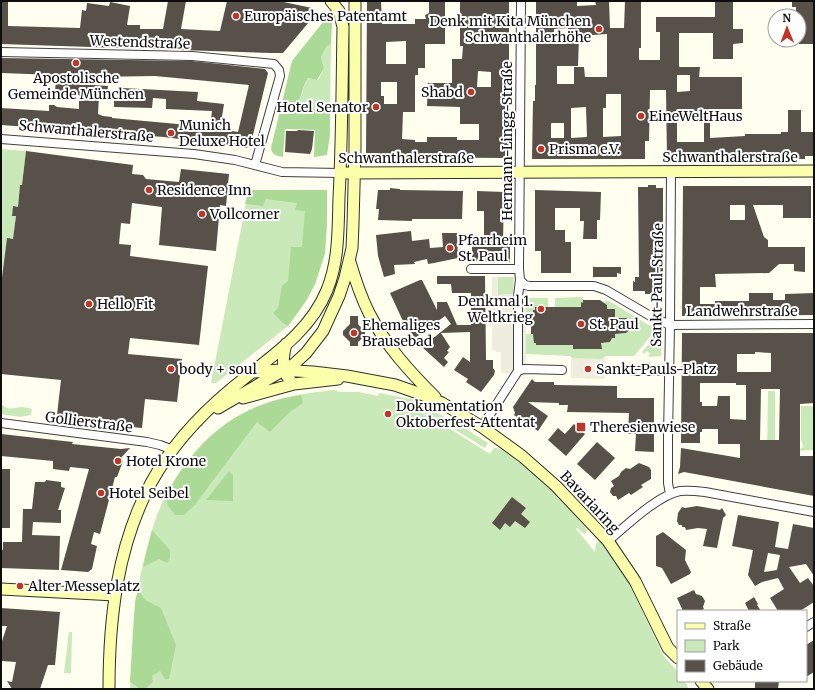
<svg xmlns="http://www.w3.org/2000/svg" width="815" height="690" viewBox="0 0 815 690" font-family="Merriweather,serif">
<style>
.green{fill:#cae9b8}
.forest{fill:#abda97}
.plaza{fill:#efedde}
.building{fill:#57514a;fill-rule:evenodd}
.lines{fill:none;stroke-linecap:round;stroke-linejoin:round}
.street-casing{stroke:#414141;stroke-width:10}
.secondary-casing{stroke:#303030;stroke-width:13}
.street{stroke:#fff;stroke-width:8}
.secondary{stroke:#fbffaa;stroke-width:11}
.poi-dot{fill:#be3625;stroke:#fff;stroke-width:1.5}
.labels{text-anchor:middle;stroke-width:4;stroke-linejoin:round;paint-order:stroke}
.poi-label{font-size:14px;fill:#0e0e0e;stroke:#fff;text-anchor:start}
.street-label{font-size:14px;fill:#0e0e0e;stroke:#fff}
</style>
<rect width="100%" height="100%" fill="#fffeef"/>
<path class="green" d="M331,44l-1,67 -11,-5 -16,10 -6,-8c5,-11 5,-20 11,-30l10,2 6,-12 -3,-11 6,-11z
M1,149l25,2 -4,34h-2l-2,22h-5l-1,8 4,1 -3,23h-6l-6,51z
M252,190h75v32l-2,31 -10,31 -9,17 -18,25 -72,57h-5l37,-190z
M498,277h15v17l-15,1z
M583,297v6h-2v6l-7,-2h-19v-9z
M526,298h22v9l-15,3v9h-7z
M605,301h4l46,28v2l-21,25h-28l-5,4h-26l-5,-4 -44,-2v-20h7l3,7h-2v2h2v2h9v-2h10v2l9,-2v2l9,-2v6h28v-6l9,-1 2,-4h3v-4l11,-1 5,-4 -16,-11v-9h-8v-4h-4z
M655,337h6v19l-13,1 2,-3 -3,-3 -3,3 -2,-2z
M334,390l4,1 1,1h20l19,4 1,-3 42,8 -1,3 38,20 30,19 -3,5 -31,-19 -38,-20 -6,-2 26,13 54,34 4,-6c17,-2 82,66 93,82l-2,4 -2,-1 -6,-5 -1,1 19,23 1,-9 4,-2 4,3 24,37 35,74 15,17v9h7l4,8h-559c1,-19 2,-38 3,-58 1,-10 1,-20 3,-30 4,-27 11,-57 20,-83 17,-46 52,-91 98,-110 25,-11 53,-15 80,-18z
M768,391h7v55l-8,8z
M1,404c8,7 11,4 20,3 4,0 8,1 11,2l-1,6 -11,2 -19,-3z
M801,406h13v44l-22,1v-2h8l3,-2 -2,-8z
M69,632h3l-1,41h-7z"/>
<path class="forest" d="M327,17l5,6 -1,21 -4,2 -6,11 3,11 -7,12 -9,-2c-6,9 -7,20 -11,30l6,7 16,-9 11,5v24l-3,20 -13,2 1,-27 -30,-1 -2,28c-6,-1 -11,-2 -12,-9l21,-87z
M252,190h75v32l-2,31 -10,31 -9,17 -18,25 -5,-3 -10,-10 5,-5 4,-22 6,-5 3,-34h11l3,-36 -10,-1 2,-7 -31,-4 -3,7 -18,-2 3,-11z
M301,395l2,8 -13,9 -20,20 -13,-10 -60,80 -1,2 -12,11h-9l-7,-9 -2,-10c30,-56 71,-92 135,-101z
M229,471l4,4v26l-27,-1z
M152,530l18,20v8l-3,5 -8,-4 -16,8z
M138,589l7,11 16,8 15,37 -7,34h-4l-5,-8 -8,5 1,6 -8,7 -6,-1 -9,-6 5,-80z"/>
<path class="plaza" d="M492,277h6v18l15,-1v-17h3l5,12 5,1v76l-14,7h-11v-21h-4l-5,-3z
M571,358l35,1 -1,20 -34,-1z"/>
<path class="building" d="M1,1h7v25l72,2 2,-18 4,1 1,-8 22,3 1,-4 20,4 -3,19h13v4h23l5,-28h18l-5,28 39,2 7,-30h52l33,7 -3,14 -26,31h-11l-271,-9z
M367,1h14l1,23h33v-5h11l-1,-4 4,-2v-12h16v43h-20v24h-7v7h-3v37h-12l-1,27 13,1v2h12v-5h30v3h22v-16h-19v-17l-33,-1 1,-23h24v-24h10l1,-13h-3v-45h49v157l-143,-1zM406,41v23h-20v-22zM478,71l13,1v15h-14zM381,82h16v22h-13v-8h-3z
M536,1h41v5l19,-1 -1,-4h14l1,27h14l1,-27h16v47h-2v12h21v-28h-4v-15h59v-16h18v28h10v14l-10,1v15h-20v-26h-34v34h21l-1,10h43v32h-32v29l35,-2v-2h36v-2h7v-22h13v22h12v24h-8v3h-138l-1,-69h-16l-1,51h-4v18h-113l1,-58h2v-16h1zM568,28v15h-14v-14zM607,34v43h-22l-1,-10h-10v17h-17v-18h21l1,-30zM677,75h13v16l-13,1zM606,94h15v42l-18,1v-29h3zM586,107l1,30 -16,1v-30zM677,110h14v11h13v21h-27zM551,123h13v15h-13z
M792,1h22v43h-15v-28h-3v-9h-4z
M1,58l191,3 73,8 3,4 -17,70 -2,-1 -2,6 -83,-11 -163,-12v-17l48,3v-6h5l3,2 22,2v-14l-24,-1 1,-19 -55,-2zM155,76l94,9 -11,47 -18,-3 4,-25 -27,-3 1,-9 -76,-4v9h-8v10l38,1 1,-10 13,1v10l46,2 -2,16 -98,-9v-1l-9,-1 -5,-2 1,-18h8l1,-10 -15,-1 1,-8z
M298,130l16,1 -2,18 -2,5 -25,-2 1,-21h12z
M26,151l107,14 -1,9 11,1 3,4 33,3 2,-13 48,5 -3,32 -6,-1 -4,46 -57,-6 3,-38 -30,-4 -2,21 -9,-1 -2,21 12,1 -1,11 78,10 -9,79 -69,-7 -2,16 54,5 -5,43 -32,-3 -3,29 -39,-4 1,-5 -47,-4 4,-35 -60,-6v-84l1,-12 5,-40 6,1 3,-23h-4l1,-10 5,1 2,-22h2z
M648,185h8v3h7v106h-18v-3h-12v-10l2,1v-5h4l-1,-90h10z
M683,186h128v32h-28v-13h-30l11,32 4,3v7h37v25l-11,-1v-7h-15l-10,9 -54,1 1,13h-16v17h15v-3h34v-8h24v7h12v-6l29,-1v22l-132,1zM730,205h15v15h-15z
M390,188l10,1v1l63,1 -1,28h-50v2l-34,-1 1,-11h-3l2,-19h12z
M535,190l66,2 -1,28h-3v19h-14l1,-18h-4v-13h-25v22h10v12h6v31h-30v-22h-6z
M477,191l27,1 -1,50 7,1v19l-38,-1v-19h12v-31h-7z
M411,231l1,10 17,-2 1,9 13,-1 -1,-14h15l1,25 -24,5 -6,1 -1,-5 -13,3 1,2 -21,1 1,9 -11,3 -6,-21 -2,-21z
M593,267h28v7l-4,-1v4h-24z
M437,276h48l1,84h7v8l2,3 -1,4 -13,17 -15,-10 2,-3 -14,-9 9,-13 7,5v-30l-29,1 9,14 -3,4 2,1 -5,6 4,4 -4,5 -22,-20 29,-23 -6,-8 -30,22 -13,-19 -12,-26 30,-13h2l15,30v-8h10l10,23h14v-32h-19l-1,-9h-14z
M583,300h17l7,5v4h8v9h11l5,4v7l-5,4 -11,1v4h-3l-2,4 -9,1 1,6h-29v-4h-37v-2h-2l-1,-9h-2v-15h2v-9h2v-3h46v-5l2,1z
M350,316h8v8l5,6h2v6l-7,6v4h-8v-4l-7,-7v-4l7,-7z
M682,333h132v70l-14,1v52h14v40l-130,-24 -6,2 2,-7 1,-19 59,10v-14h-22v-15h-16v3h-2v11h-19zM755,352l16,1v19h-34v-18h18zM700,383h36v2h10v35l-16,-1v-23h-12l-1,10h-15v-4h-2zM761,389h19l-1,51h-19z
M532,379l3,3h19v3l63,1v12h37v54l-19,-1 1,-17h-8l1,-21 -62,-1 1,-7h-9v-2l-31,-1 20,14 -10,15 -24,-16 1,-2 -2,-6z
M574,424l11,10 -19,22 -18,-16 10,-12 7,6z
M1,434l72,8 -1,2 49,5 9,-1 -11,12 4,1 -6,16h-2l-15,57 -6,-2 -3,12 6,2 -5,23 -4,3 -27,-2 28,-101 -19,-2 -1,4 -16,-2v-8l-52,-5z
M597,442l18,16 -20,22 -18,-16z
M639,463l10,4 2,3v9l-10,6 2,2 -12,8 -2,-2 -11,7 -2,-4h-3l-3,-4 1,-4 3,-2 -3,-5 8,-5 2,-4 5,-4 4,1z
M1,469h9v59h-9z
M46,480l15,2v5l4,1 -7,22h3v13l-28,-1 -1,13 28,1 -1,34 -58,-2v-18h2v-8h19l1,-33h9l3,-27h10z
M512,497l14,11 -5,6 9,8 -5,6 -10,-7 -5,6 -5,-4 -5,7 -8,-7z
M697,506l23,4 2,-2 4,7 -3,3 -6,30 -14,-2 4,-17 -9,-1 -12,2 -1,-3h-3v-2h-3l-2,-4 1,-8 4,-6 3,1z
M738,515l41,7 -4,25 13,2 5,-25 21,4v48l-8,-12 -17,3 11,16 8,-5 6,8v16l-14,9h-22l-8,-13 14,-9 -6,-11 -16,4 -7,4 -7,-11 5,-25 -21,-4zM768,553l12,2 -3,15 -13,2z
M663,532l23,18 -1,10 6,12 -1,2 -19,10 -9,-16 -6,-2v-30z
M694,590l2,4 6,2 3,5 -2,6 1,2 -4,2h-17l-6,-13z
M754,597l4,7 -1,1 4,6h-12l-4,-8z
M1,608l59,4 -5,53h-7l-8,24h-28l-5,-8 5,1 4,-20 -15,-1v-17l6,-18h-5z
M814,640v32l-8,5v-32z
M755,681h24l-1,8h-23z"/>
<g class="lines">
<defs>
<path id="street" d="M1,52l191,4 82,8 5,6 1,6 -25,89
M1,139l193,15 41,6 47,12 58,1
M471,269h48
M520,280l5,5 4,1h65l12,4 46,27 18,8 144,-1
M518,371v-75l2,-16 -1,-11 2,-268
M618,371h51
M1,423l146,19 13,3 13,5
M482,427l36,-56 6,-2 38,1
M670,494l-2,-11v-46l2,-112 1,-153
M608,541c18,-15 50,-46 72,-50 8,-1 17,0 25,1l109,20
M806,627l8,-5"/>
<path id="secondary" d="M347,173l467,-2
M350,262c5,17 11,35 19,51 17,33 41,59 66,84
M286,344c-4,15 -5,30 8,40
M254,372l25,-2 34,2 34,4 48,9 26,9 21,9 40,24 40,29 34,30 52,55 27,40 33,67 10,10
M243,398l51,-14 44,-5
M218,408l76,-44 12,-11 17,-22 16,-35 6,-18 7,-30 1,-24 2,-74v-149
M1,589l114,6
M701,681l7,8
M109,689c0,-70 8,-143 42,-206 19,-35 48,-67 79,-93 35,-30 79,-55 97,-100 12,-29 11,-61 12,-92 3,-57 3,-114 4,-171l-4,-16 -8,-10"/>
</defs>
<use href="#street" class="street-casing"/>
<use href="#secondary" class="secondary-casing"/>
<use href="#street" class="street"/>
<use href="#secondary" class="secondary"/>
</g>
<g class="poi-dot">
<circle cx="236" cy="16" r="4"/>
<circle cx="599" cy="29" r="4"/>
<circle cx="76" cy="63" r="4"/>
<circle cx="471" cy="92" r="4"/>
<circle cx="376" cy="107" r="4"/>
<circle cx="641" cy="116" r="4"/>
<circle cx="171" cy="133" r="4"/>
<circle cx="541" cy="149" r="4"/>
<circle cx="149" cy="190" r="4"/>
<circle cx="202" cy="214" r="4"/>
<circle cx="450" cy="248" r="4"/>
<circle cx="89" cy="304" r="4"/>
<circle cx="541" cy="309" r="4"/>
<circle cx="581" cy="324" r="4"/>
<circle cx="354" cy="333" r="4"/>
<circle cx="171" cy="369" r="4"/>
<circle cx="588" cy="369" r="4"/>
<circle cx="388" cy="414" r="4"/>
<rect x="576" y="422" width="10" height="10" rx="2"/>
<circle cx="118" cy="461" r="4"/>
<circle cx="101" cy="493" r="4"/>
<circle cx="20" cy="586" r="4"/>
</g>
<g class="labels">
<g class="poi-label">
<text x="244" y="21">Europäisches Patentamt</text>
<text x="591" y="26" text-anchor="end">Denk mit Kita München<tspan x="591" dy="16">Schwanthalerhöhe</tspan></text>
<text x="76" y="83" text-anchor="middle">Apostolische<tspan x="76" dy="16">Gemeinde München</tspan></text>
<text x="463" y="97" text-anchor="end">Shabd</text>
<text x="368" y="112" text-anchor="end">Hotel Senator</text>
<text x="649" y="121">EineWeltHaus</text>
<text x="179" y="130">Munich<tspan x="179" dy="16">Deluxe Hotel</tspan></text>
<text x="549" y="154">Prisma e.V.</text>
<text x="157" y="195">Residence Inn</text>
<text x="210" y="219">Vollcorner</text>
<text x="458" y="245">Pfarrheim<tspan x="458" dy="16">St. Paul</tspan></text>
<text x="533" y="306" text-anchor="end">Denkmal 1.<tspan x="533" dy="16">Weltkrieg</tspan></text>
<text x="97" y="309">Hello Fit</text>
<text x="589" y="329">St. Paul</text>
<text x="362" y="330">Ehemaliges<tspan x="362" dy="16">Brausebad</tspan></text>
<text x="179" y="374">body + soul</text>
<text x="596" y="374">Sankt-Pauls-Platz</text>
<text x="396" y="411">Dokumentation<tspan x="396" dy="16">Oktoberfest-Attentat</tspan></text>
<text x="590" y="432">Theresienwiese</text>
<text x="126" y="466">Hotel Krone</text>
<text x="109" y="498">Hotel Seibel</text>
<text x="28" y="591">Alter Messeplatz</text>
</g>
<g class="street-label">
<text transform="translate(140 42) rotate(2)" y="5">Westendstraße</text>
<text transform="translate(86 131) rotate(5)" y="5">Schwanthalerstraße</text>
<text transform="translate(507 141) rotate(-90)" y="5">Hermann-Lingg-Straße</text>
<text x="730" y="162">Schwanthalerstraße</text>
<text x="406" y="163">Schwanthalerstraße</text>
<text transform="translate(657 285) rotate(-89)" y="5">Sankt-Paul-Straße</text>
<text x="742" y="316">Landwehrstraße</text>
<text transform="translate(89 422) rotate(7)" y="5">Gollierstraße</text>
<text transform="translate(590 502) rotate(47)" y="5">Bavariaring</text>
</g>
</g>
<rect width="815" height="690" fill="none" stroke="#0e0e0e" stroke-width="4"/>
<rect x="677" y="610" width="130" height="72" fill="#ffffff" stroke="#9f9f9f"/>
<rect x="685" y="623" width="20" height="6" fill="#fbffaa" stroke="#9f9f9f"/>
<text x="713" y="630" font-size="12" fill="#0e0e0e">Straße</text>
<rect x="685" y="640" width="20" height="12" fill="#cae9b8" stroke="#9f9f9f"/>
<text x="713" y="650" font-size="12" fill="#0e0e0e">Park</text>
<rect x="685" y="660" width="20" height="12" fill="#57514a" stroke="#9f9f9f"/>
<text x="713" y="670" font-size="12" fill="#0e0e0e">Gebäude</text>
<g transform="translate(787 28) rotate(359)"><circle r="19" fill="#ffffff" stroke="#9f9f9f"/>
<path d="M0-3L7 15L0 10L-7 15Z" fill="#be3625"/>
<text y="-6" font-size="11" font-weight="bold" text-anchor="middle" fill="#0e0e0e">N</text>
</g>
</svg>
